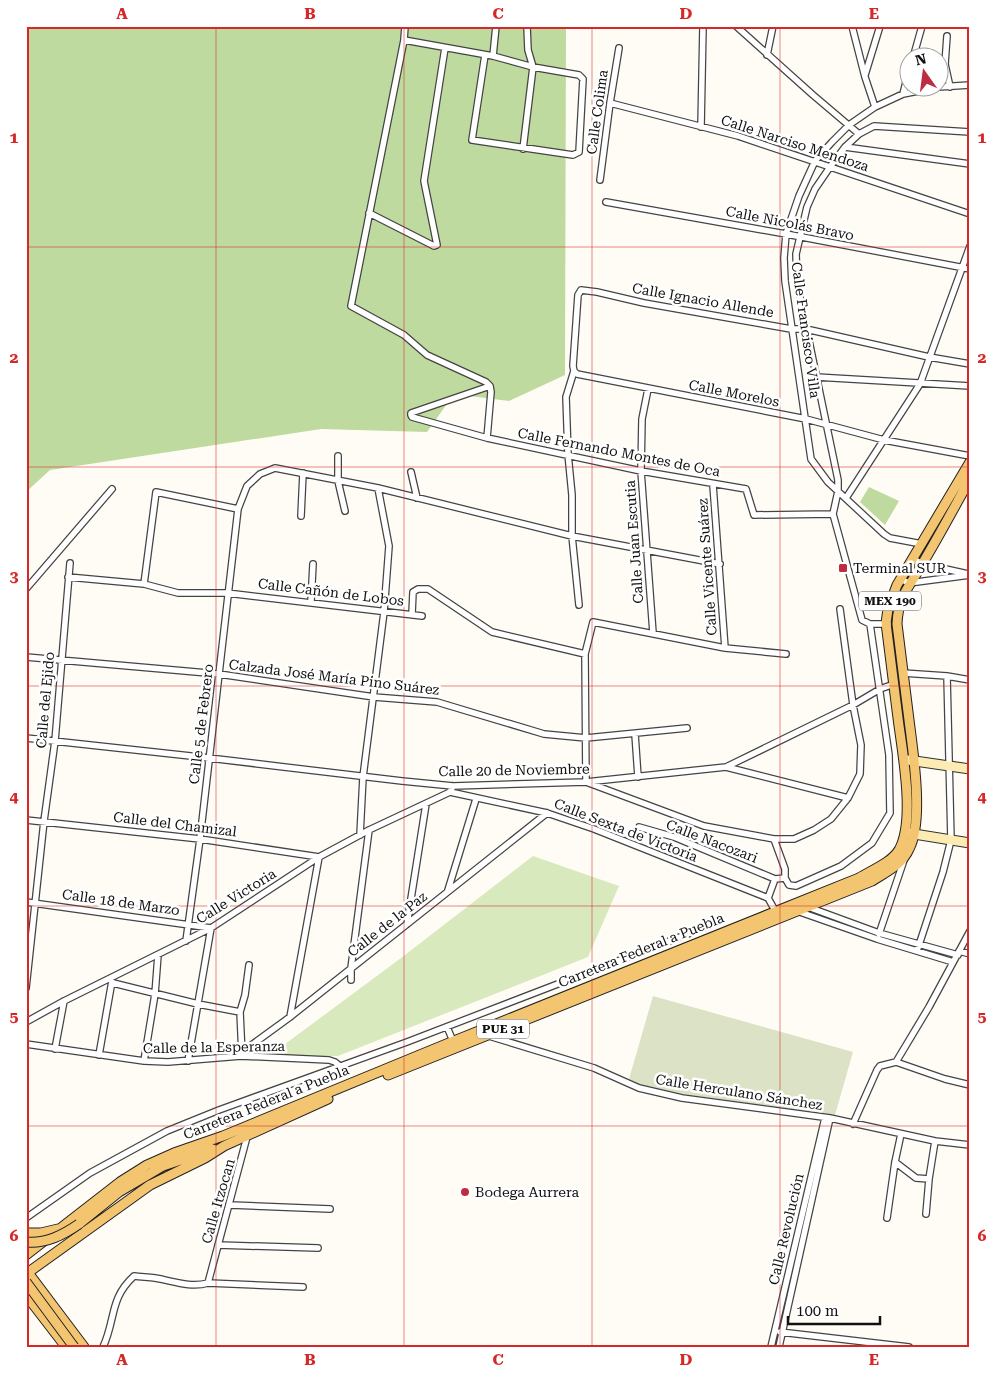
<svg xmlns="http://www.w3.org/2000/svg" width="996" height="1373" viewBox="0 0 996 1373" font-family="'Roboto Serif',serif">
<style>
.green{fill:#d9e9be}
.forest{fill:#bfda9e}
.cemetery{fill:#dce2c5}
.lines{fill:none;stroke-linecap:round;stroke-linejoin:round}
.street-casing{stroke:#444;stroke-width:8}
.secondary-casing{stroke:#333;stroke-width:11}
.primary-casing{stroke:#222;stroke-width:11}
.street{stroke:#fff;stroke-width:5.5}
.secondary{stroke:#fcecb3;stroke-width:9}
.primary{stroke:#f4c570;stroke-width:9}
.primary-bridge-casing{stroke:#222;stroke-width:11;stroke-linecap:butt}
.primary-bridge{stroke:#f4c570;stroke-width:9}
.grid{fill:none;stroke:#d62828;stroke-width:1;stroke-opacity:0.55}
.poi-dot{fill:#be2c43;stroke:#fff;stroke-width:2}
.labels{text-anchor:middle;stroke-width:5;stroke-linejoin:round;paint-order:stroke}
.shield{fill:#fff;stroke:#585858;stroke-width:1}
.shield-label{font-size:12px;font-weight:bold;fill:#111}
.street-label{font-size:14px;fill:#111;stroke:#fff}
.poi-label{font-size:14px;fill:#111;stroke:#fff;text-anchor:start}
.neatline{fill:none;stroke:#d62828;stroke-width:2}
.grid-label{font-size:16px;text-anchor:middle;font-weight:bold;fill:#d62828}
</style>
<rect width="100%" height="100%" fill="#fffcf5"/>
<path class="green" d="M533,856l86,30 -31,71 -250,99h-69l132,-98z"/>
<path class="forest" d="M26,26h540l-1,349 -56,26 -55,-7 -27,38 -106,-3 -271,41 -24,22z
M869,487l30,14 -14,24 -25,-23z"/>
<path class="cemetery" d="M653,996l200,56 -18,63 -152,-21 -44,-10 -10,-5z"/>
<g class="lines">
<defs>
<path id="street" d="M405,26l-1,14 -53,266 53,29 23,20 59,27 4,4 1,6 -4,46
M736,26l77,69 46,39
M852,26l13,51 10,30
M947,36l-2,28 5,23
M404,40l89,16 40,11 46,8 4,4 -4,73 -6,3 -101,-15 13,-85
M767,55l6,-29
M493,56l3,-30
M913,58l9,-32
M865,75l15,-49
M938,87l32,-2
M903,94l5,-20
M610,103l128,33 232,78
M701,127l2,-101
M845,147l125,17
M523,149l10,-82 -5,-17 -1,-24
M600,180l10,-77 9,-55
M606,202l180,32 184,35
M369,213l65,33 3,-1 -13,-64 21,-133
M970,364l-41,-7 -123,-28h-15l-147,-26 -47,-11 -16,-2 -3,5 -5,71 1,5 3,3 229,45 78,21 86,16
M574,371l-8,26 2,57 4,41v41l7,69
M816,377l154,9
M490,386l-79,27v2l1,2 75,21 154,33 105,18 8,26 79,-1
M648,389l-6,30 -1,52 12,162
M338,456v25l7,30
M411,472l6,26
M713,485l12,163
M846,498l74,-114 50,-138
M301,516l2,-43
M922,544l-32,-6 -6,-4 -56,-52 -17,-23 -26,-178 -1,-23 2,-24 13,-38 16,-35 17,-19 17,-17 26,-18 28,-13 31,-6
M913,559l10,5 45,10
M68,577l76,7 34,9h49l195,23
M900,579l9,4 61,-8
M144,584l12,-92 82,17
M26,589l86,-100
M311,602l2,-38
M412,614l1,-22 5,-3h10l64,43 93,22
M870,624h18
M786,654l-61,-6 -132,-26 -8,32 1,128 118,44 70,13h20l20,-9 17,-11 17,-21 12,-24 1,-29 -8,-40 -13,-96
M26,657l193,17 155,23 63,5 107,32 42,4 101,-10
M903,673l44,3 23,4
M635,734l3,43
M26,738l183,20 193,23 51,5 133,-4 140,-15 127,-62 27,-16 14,-5
M726,767l122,31
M450,792l97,21 47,16 174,69 9,16
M26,820l174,19 119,18 -29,160
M639,827l35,10 101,42
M360,835l3,-58 21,-165 5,-66 -11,-58
M785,878l4,7 7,1 45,-20 31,-23 18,-30 -1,-58 -19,-131 -8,-4 -29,-106 5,-23v-11l-41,-197 -1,-29 11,-47 8,-18 15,-22 15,-20 14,-13 15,-8 96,6
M448,890l28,-91
M768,898l7,-19 10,-1v-9l-11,-30
M26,902l185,26 -23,133
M808,907l71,26 79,22
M797,911l80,28 76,23
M407,924l19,-120
M879,934l25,-74
M186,941l14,-102 38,-330 9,-23 13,-12 15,-6 103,20 194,48 148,28
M917,951l26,-79 8,-32 -4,-164
M959,951l11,3
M351,980v-12l18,-138
M113,983l85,21 42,8 2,43
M26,988l18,-167 11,-80 15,-178
M240,1012l5,-17 4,-30
M26,1022l38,-21 147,-73 108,-71 50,-27 81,-38 3,-6
M447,1027l6,14
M489,1036l105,32 45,20 43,10 148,20 105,23 35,4
M26,1044l118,17 24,1 73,-6 88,4 6,2 6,5
M55,1049l9,-48
M242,1052l48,-35 257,-204
M99,1055l13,-74
M144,1061l11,-67 3,-39
M896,1062l49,17 25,6
M853,1124l24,-54 3,-4 16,-4 33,-55 41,-76
M895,1162l21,16 13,1
M230,1205l100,4
M926,1214l3,-35 6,-38
M26,1218l64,-45 77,-42 52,-21 188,-68 299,-115
M887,1218l8,-56 6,-28
M218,1245l100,3
M208,1283l40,-150
M780,1332l129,15
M103,1347c13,-28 6,-48 31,-71 7,1 14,1 21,2 18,3 35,10 53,5l95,4
M771,1347l54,-229
M779,1347l51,-229"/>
<path id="secondary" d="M908,760l62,9
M908,833l62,10"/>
<path id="primary" d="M388,1075l484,-194c14,-9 30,-16 37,-32 15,-28 4,-97 0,-129 -4,-32 -8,-64 -12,-96 1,-29 14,-39 27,-63 16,-27 31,-55 46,-82
M79,1224l40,-32 44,-26 50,-17
M26,1233h15l17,-4
M26,1255l94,-73 27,-17 27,-12 49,-17 221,-91 415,-167c13,-8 32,-15 40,-28 17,-30 3,-99 -1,-132 -4,-32 -8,-63 -12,-95l2,-14 9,-24 73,-123
M26,1270l58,77
M26,1274l124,-89 55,-27 19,-12 104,-47
M26,1295l40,52"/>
</defs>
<use href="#street" class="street-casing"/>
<use href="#secondary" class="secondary-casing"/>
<use href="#primary" class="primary-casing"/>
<use href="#street" class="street"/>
<use href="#secondary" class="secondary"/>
<use href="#primary" class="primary"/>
<defs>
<path id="primary-bridge" d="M26,1242c20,2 37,-7 53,-18
M26,1282l48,65"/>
</defs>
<use href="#primary-bridge" class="primary-bridge-casing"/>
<use href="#primary-bridge" class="primary-bridge"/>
</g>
<path class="grid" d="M216,26v1321M404,26v1321M592,26v1321M780,26v1321M26,247h944M26,467h944M26,686h944M26,906h944M26,1126h944"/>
<g class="poi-dot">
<rect x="838" y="563" width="10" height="10" rx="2.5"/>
<circle cx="465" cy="1192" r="5"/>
</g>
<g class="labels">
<g class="shield">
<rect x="859" y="591.5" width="62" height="19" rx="4"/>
<rect x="477" y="1019.5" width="52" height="19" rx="4"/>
</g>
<g class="shield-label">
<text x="890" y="605">MEX 190</text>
<text x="503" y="1033">PUE 31</text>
</g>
<g class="street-label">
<text transform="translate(597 112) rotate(-82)" y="5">Calle Colima</text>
<text transform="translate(795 143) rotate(18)" y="5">Calle Narciso Mendoza</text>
<text transform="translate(790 223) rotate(11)" y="5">Calle Nicolás Bravo</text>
<text transform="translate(703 300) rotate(10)" y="5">Calle Ignacio Allende</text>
<text transform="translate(806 330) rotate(82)" y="5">Calle Francisco Villa</text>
<text transform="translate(734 393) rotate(11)" y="5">Calle Morelos</text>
<text transform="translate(619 452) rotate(11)" y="5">Calle Fernando Montes de Oca</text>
<text transform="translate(634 542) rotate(-94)" y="5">Calle Juan Escutia</text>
<text transform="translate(707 567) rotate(-94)" y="5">Calle Vicente Suárez</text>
<text transform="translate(331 592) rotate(7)" y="5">Calle Cañón de Lobos</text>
<text transform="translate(334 677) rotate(7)" y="5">Calzada José María Pino Suárez</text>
<text transform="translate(45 700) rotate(-85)" y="5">Calle del Ejido</text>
<text transform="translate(201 724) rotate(-83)" y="5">Calle 5 de Febrero</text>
<text transform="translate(514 770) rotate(-1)" y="5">Calle 20 de Noviembre</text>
<text transform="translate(175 824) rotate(7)" y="5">Calle del Chamizal</text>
<text transform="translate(626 830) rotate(21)" y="5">Calle Sexta de Victoria</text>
<text transform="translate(712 841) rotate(21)" y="5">Calle Nacozari</text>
<text transform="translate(236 896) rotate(-32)" y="5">Calle Victoria</text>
<text transform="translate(121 902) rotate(8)" y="5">Calle 18 de Marzo</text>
<text transform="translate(387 924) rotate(-38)" y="5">Calle de la Paz</text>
<text transform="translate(641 950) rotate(-22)" y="5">Carretera Federal a Puebla</text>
<text transform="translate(214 1047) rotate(-1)" y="5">Calle de la Esperanza</text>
<text transform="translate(739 1092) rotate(9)" y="5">Calle Herculano Sánchez</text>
<text transform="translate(266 1102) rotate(-22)" y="5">Carretera Federal a Puebla</text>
<text transform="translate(218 1201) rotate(-74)" y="5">Calle Itzocan</text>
<text transform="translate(786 1229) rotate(-77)" y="5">Calle Revolución</text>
</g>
<g class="poi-label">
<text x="853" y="573">Terminal SUR</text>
<text x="475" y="1197">Bodega Aurrera</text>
</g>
</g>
<rect width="996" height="1373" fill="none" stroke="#ffffff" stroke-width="55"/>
<g transform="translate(924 72) rotate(346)"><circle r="24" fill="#ffffff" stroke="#a0a0a0"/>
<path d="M0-4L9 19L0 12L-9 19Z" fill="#be2c43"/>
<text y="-8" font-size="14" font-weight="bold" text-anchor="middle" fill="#111111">N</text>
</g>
<path d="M788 1316v8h92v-8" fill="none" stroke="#111111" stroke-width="2.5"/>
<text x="796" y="1316" font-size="15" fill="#111111" stroke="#ffffff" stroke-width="4" paint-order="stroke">100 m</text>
<rect x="28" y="28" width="940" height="1318" class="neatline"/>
<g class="grid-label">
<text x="122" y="19">A</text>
<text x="310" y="19">B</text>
<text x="498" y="19">C</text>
<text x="686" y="19">D</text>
<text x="874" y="19">E</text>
<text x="14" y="143">1</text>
<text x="982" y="143">1</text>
<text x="14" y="363">2</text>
<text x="982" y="363">2</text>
<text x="14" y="582">3</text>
<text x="982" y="582">3</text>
<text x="14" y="802">4</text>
<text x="982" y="802">4</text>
<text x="14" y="1022">5</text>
<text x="982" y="1022">5</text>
<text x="14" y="1241">6</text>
<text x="982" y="1241">6</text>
<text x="122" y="1365">A</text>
<text x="310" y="1365">B</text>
<text x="498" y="1365">C</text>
<text x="686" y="1365">D</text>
<text x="874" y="1365">E</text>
</g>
</svg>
